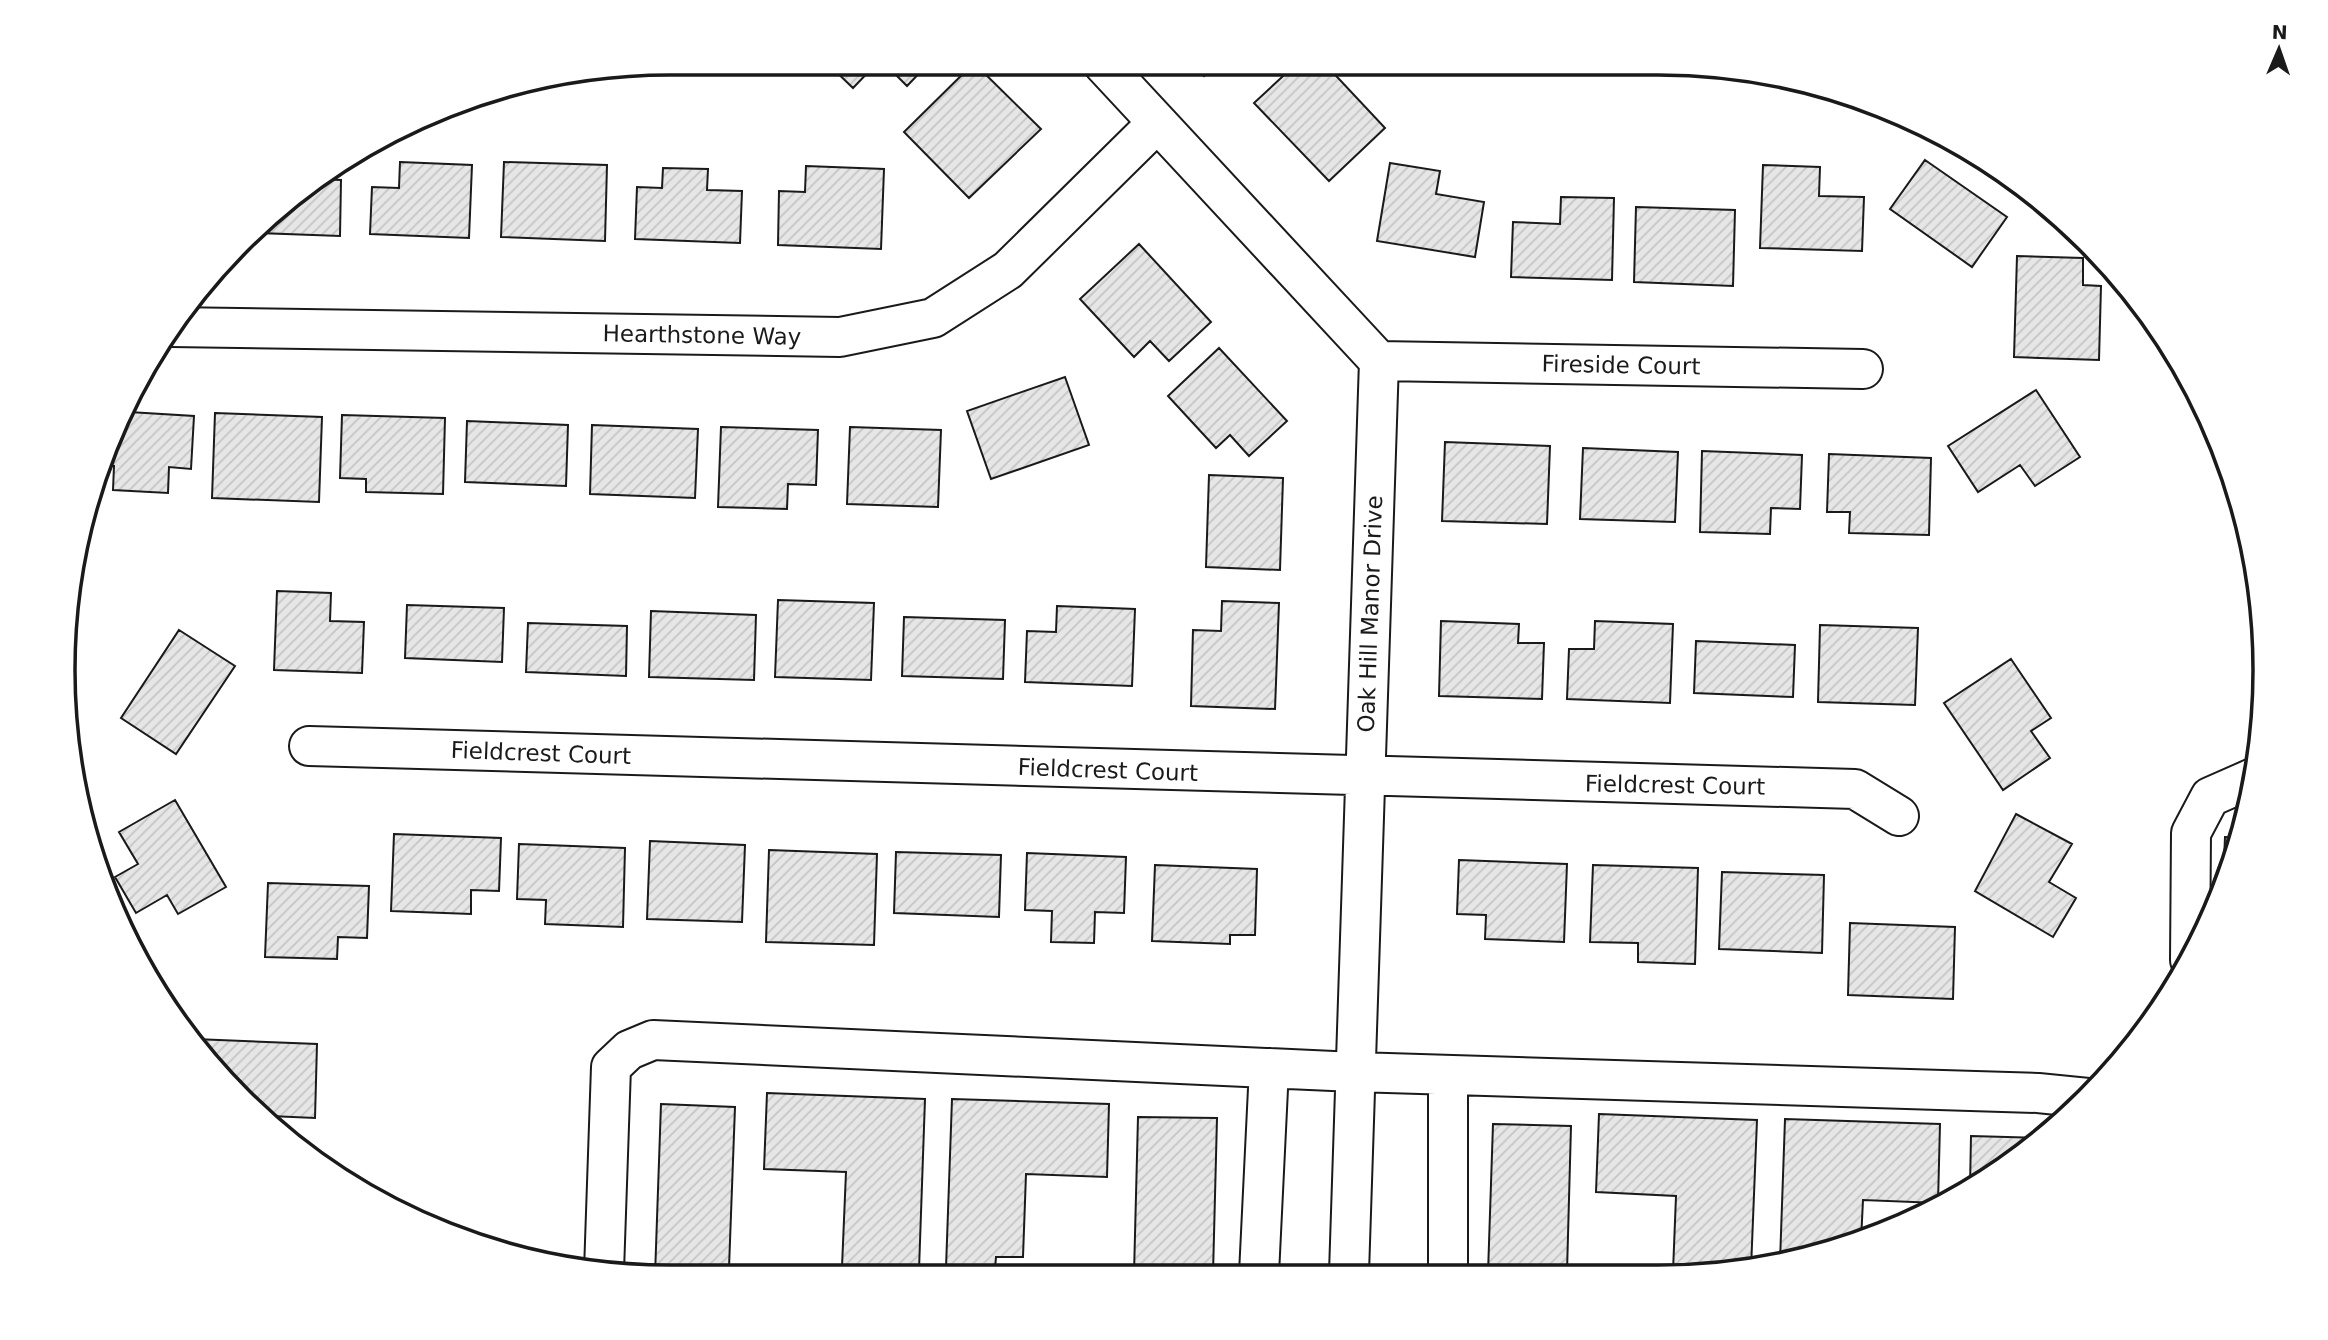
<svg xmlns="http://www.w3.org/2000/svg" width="2328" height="1340" viewBox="0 0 2328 1340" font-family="'DejaVu Sans',sans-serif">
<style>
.building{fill:url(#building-hatch);stroke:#1a1a1a;stroke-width:2}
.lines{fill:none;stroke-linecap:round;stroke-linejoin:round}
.minor-casing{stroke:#1a1a1a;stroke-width:42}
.minor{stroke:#fff;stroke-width:38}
.labels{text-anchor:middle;stroke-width:5;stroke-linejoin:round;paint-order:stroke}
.street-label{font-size:23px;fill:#1a1a1a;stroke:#fff}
.rim{fill:none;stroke:#1a1a1a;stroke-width:3.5}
</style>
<defs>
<pattern id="building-hatch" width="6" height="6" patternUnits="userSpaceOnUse" patternTransform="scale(1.75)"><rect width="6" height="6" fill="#e6e6e6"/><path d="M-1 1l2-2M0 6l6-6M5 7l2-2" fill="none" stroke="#c5c5c5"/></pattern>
</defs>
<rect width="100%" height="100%" fill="#fff"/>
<path class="building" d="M827,63h50l-24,25z
M884,63h45l-22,23z
M974,63l67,66 -72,69 -65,-66z
M1192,64h25l-13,12z
M1296,64h29l60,64 -56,53 -75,-78z
M1745,74l40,8 -41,-1z
M1925,160l82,57 -35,50 -82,-58z
M400,162l72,3 -3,73 -99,-4 2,-47 27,1z
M504,162l103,3 -2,76 -104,-4z
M1390,163l50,8 -4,23 48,8 -9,55 -98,-16z
M1763,165l57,2 -1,29 45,1 -2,54 -102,-3z
M806,166l78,3 -3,80 -103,-4 1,-54 26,1z
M663,168l45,1 -1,21 35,1 -2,52 -105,-4 2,-52 25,1z
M317,179l24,1 -1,56 -81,-3 42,-45z
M1561,197l53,1 -2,82 -101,-3 2,-55 47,2z
M1636,207l99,3 -2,76 -99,-4z
M1139,244l72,78 -42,39 -19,-20 -16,16 -54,-58z
M2017,256l66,2v27l18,1 -2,74 -85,-3z
M1219,348l68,73 -38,35 -19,-21 -14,13 -48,-52z
M1065,377l24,68 -98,34 -24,-68z
M2036,390l44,67 -45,29 -15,-21 -42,27 -30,-46z
M129,412l65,4 -3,53 -22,-2 -1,26 -55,-3 1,-24h-9z
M215,413l107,4 -3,85 -107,-4z
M342,415l103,3 -2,76 -77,-2v-13l-26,-1z
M467,421l101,4 -2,61 -101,-4z
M592,425l106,4 -3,69 -105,-4z
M721,427l97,3 -2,55 -28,-1 -1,25 -69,-2z
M850,427l91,3 -3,77 -91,-3z
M1445,442l105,4 -3,78 -105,-3z
M1583,448l95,4 -3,70 -95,-3z
M1702,451l100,4 -2,54 -29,-1 -1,26 -70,-2z
M1829,454l102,4 -2,77 -80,-2 1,-21h-23z
M1209,475l74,3 -3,92 -74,-3z
M277,591l54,2 -1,28 34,1 -2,51 -88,-3z
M778,600l96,3 -3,77 -96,-3z
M1222,601l57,2 -4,106 -84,-3 2,-76 28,1z
M407,605l97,3 -2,54 -97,-4z
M1057,606l78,3 -3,77 -107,-4 2,-51 29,1z
M651,611l105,4 -2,65 -105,-3z
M904,617l101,3 -2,59 -101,-3z
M1441,621l78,3 -1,19h26l-2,56 -103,-3z
M1595,621l78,3 -3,79 -103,-4 2,-50h25z
M528,623l99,3 -1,50 -100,-4z
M1820,625l98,3 -3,77 -97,-3z
M179,630l56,36 -59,88 -55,-36z
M1696,641l99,4 -2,52 -99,-4z
M2011,659l40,59 -20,13 19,27 -47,32 -59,-87z
M175,800l51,87 -48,27 -11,-19 -31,18 -21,-36 23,-13 -19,-32z
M2016,814l56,30 -23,38 27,16 -23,39 -78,-46z
M394,834l107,4 -2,53 -28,-1v24l-80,-3z
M2225,837l14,1 -6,27 -10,21z
M650,841l95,4 -3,77 -95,-3z
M519,844l106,4 -2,79 -78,-3 1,-24 -29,-1z
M769,850l108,4 -3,91 -108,-3z
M896,852l105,3 -2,62 -105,-4z
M1027,853l99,4 -2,56 -29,-1 -1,31 -43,-1 1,-31 -27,-1z
M1459,860l108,4 -3,78 -79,-3 1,-24 -29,-1z
M1155,865l102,4 -2,66h-25v9l-78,-3z
M1593,865l105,3 -3,96 -57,-2v-19l-48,-1z
M1722,872l102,3 -2,78 -103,-4z
M268,883l101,3 -2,52 -29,-1 -1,22 -72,-2z
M1850,923l105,4 -2,72 -105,-4z
M194,1039l123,5 -2,74 -45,-2 -57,-46z
M767,1093l158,6 -6,171 -77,-3 4,-95 -82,-3z
M952,1099l157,5 -2,73 -81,-3 -3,83h-27l-1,12 -49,-1z
M661,1104l74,3 -6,161 83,3 -1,4 -156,1z
M1599,1114l158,6 -6,149 -14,3h-64l3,-76 -80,-4z
M1138,1117l79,1 -4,156h-79z
M1785,1119l155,5 -2,79 -75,-3 -2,41 -81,21z
M1493,1124l78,2 -4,146 -79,1z
M1971,1136l69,2 -45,37 -25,12z"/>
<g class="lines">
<defs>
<path id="minor" d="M1103,64l276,297 -30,912
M171,327l669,10 93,-19 75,-48 148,-146
M1379,361l484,8
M309,746l1546,43 44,27
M2190,960l1,-127 19,-36 43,-19
M604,1271l7,-204 18,-17 24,-10 702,32 683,21 50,5
M1448,1273v-198
M1259,1274l10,-206"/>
</defs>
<use href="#minor" class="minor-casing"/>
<use href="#minor" class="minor"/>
</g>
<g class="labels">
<g class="street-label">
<text transform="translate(702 335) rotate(1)" y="8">Hearthstone Way</text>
<text transform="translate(1621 365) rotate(1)" y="8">Fireside Court</text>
<text transform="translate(1370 614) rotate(-88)" y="8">Oak Hill Manor Drive</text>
<text transform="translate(541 753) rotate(2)" y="8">Fieldcrest Court</text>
<text transform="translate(1108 770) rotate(2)" y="8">Fieldcrest Court</text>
<text transform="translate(1675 785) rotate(1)" y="8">Fieldcrest Court</text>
</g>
</g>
<path d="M0 0H2328V1340H0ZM670 75H1658A595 595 0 0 1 2253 670V670A595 595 0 0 1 1658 1265H670A595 595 0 0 1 75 670V670A595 595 0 0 1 670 75Z" fill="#fff" fill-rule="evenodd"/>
<path class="rim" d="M670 75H1658A595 595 0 0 1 2253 670V670A595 595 0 0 1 1658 1265H670A595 595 0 0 1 75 670V670A595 595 0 0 1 670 75Z"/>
<g transform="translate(2279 49) rotate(2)" stroke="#ffffff" stroke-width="5" paint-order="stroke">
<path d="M0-5L12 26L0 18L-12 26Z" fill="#1a1a1a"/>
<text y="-10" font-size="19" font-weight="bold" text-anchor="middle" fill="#1a1a1a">N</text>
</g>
</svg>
